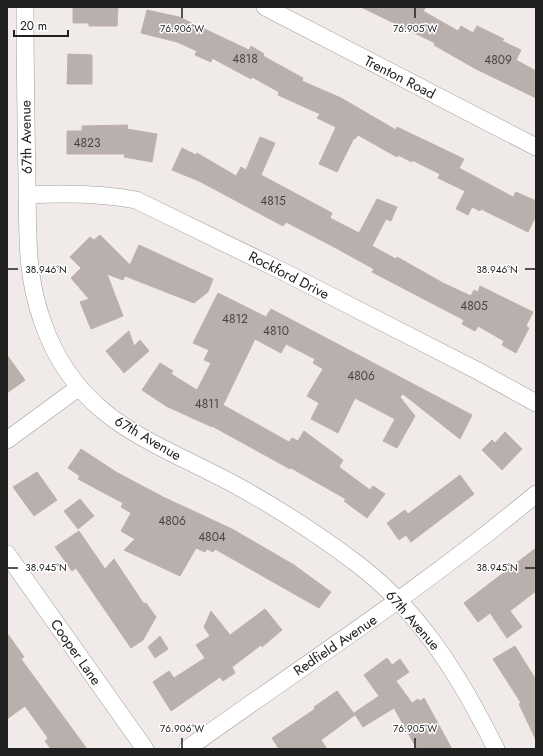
<svg xmlns="http://www.w3.org/2000/svg" width="543" height="756" viewBox="0 0 543 756" font-family="Jost,sans-serif">
<style>
.building{fill:#b9b0ad;stroke:#c0afab}
.lines{fill:none;stroke-linecap:round;stroke-linejoin:round}
.minor-casing{stroke:#9d9d9d;stroke-width:18}
.minor{stroke:#fff;stroke-width:17}
.ticks{fill:none;stroke:#202020;stroke-width:1.5}
.labels{text-anchor:middle;stroke-width:3;stroke-linejoin:round;paint-order:stroke}
.number-label{font-size:12px;fill:#464443}
.street-label{font-size:14px;fill:#202020;stroke:#fff}
.ticks-label{font-size:10px;text-anchor:middle;fill:#202020;stroke:#fff;stroke-width:3;stroke-linejoin:round;paint-order:stroke}
</style>
<rect width="100%" height="100%" fill="#f0ebe8"/>
<path class="building" d="M73,7h45l-1,19h-28v-3h-16z
M361,7h65l-3,4 35,20 3,-5 12,7 4,-7 27,13 -2,2 19,9 -5,10 20,11v27l-60,-29 -42,-24 1,-2z
M147,10l32,7 70,33 2,-4 13,8 -1,2 40,22 -1,3 39,17 55,32 1,-3 67,32 -5,9 54,29 3,-5 20,9v15l-8,16 -47,-23 -1,2 -8,-4 -4,8 -12,-6 9,-18 -27,-13 2,-4 -28,-14v2l-14,-7 -1,2 -39,-22 -3,4 -1,-1 -17,34 -18,-8 17,-37 -19,-9 3,-4 -42,-19 1,-3 -27,-15 -1,2 -39,-21 -1,4 -16,-7 2,-4 -20,-9 -36,-9z
M68,54l24,1v29h-25z
M128,125l-1,4 30,5 -5,28 -28,-5 1,-3h-58v-23h15v-5z
M260,137l15,6 -14,32 71,38 -2,5 29,15 18,-34 20,8 -6,14 -5,-2 -14,27 24,13 1,-2 46,26 28,13 3,-6 4,2 2,-6 53,26 -7,14 3,2 -13,25 -14,-8 2,-4 -26,-15 -3,5 -13,-7 2,-4 -92,-48 2,-3 -40,-22 -48,-25 -3,4 -84,-45 -27,-11 10,-22 14,7 1,-2 39,23 5,-9 5,3z
M100,235l30,30 9,-20 74,34 -5,13 -14,11 -69,-27 -2,4 -16,-6 16,42 -32,13 -11,-27 9,-3 -18,-21 10,-10 -11,-11 20,-20 4,3z
M218,293l48,24 5,-8 201,106 -12,24 -57,-45 -3,3 15,19 -18,32 -14,-7 12,-22 -40,-21 -17,35 -27,-14 8,-16 -12,-7 16,-27 -10,-6 2,-4 -29,-15 -5,9 -26,-14 -32,66 66,37 3,-4 6,3 6,-10 39,29 -4,7 31,23 3,-4 12,8 -18,24 -23,-17 2,-2 -55,-31 -1,1 -78,-43v1l-46,-21 -24,-16 18,-27 13,8 -2,3 26,16 14,-27 -7,-3 5,-10 -16,-7z
M129,331l5,15 6,-6 9,11 -25,22 -18,-22z
M7,355l18,25 -18,13z
M505,432l17,17 -20,21 -20,-20 10,-10 3,3z
M81,449l35,23 47,25 69,32 62,36 37,27 -12,16 -104,-59 -2,3 -6,-3 -2,3 -9,-4 -16,28 -56,-26 11,-11 -14,-8 10,-18 -10,-6 2,-4 -45,-24 2,-3 -12,-8z
M37,472l20,28 -23,16 -21,-29z
M460,475l14,19 -63,48 -5,-7 -7,5 -12,-17 18,-13 3,4z
M80,499l14,17 -16,13 -14,-18z
M79,531l26,38 9,-10 30,45 2,-1 10,14 -13,23 -12,8 -55,-80 -4,3 -17,-24z
M536,548v43l-26,20 12,16 -15,11 -17,-25 -12,9 -14,-19z
M265,609l17,21 -20,17 -1,-2 -29,22 3,6 -12,8 -3,-4 -49,34 -18,-29 16,-11 5,7 31,-20 -9,-13 14,-9 -6,-9 7,-16 19,24z
M7,633l17,24 -3,2 66,90h-36l-6,-8 3,-3 -23,-32 -18,13z
M160,636l8,13 -13,9 -7,-11z
M515,646l21,34v60l-17,-36 2,-1 -28,-44z
M387,658l5,7 8,-6 9,13 -13,9 16,22 6,-4 2,2 4,-3 28,51h-35l-23,-41 -31,19 -9,-14 25,-17 -15,-21z
M337,691l18,24 -34,25 6,9h-48l-7,-11 43,-29 -1,-2z"/>
<g class="lines">
<defs>
<path id="minor" d="M25,7c0,58 1,115 2,173 1,50 -2,94 16,143 35,100 112,118 196,164 40,22 80,48 117,76 64,48 105,115 140,186
M265,7l271,140
M27,195c37,-2 73,-2 109,5l144,70 198,101 58,32
M7,440l71,-52
M7,554l138,195
M187,749c117,-84 239,-163 349,-255"/>
</defs>
<use href="#minor" class="minor-casing"/>
<use href="#minor" class="minor"/>
</g>
<path class="ticks" d="M182,8v10M415,8v10M8,269h10M525,269h10M8,568h10M525,568h10M182,738v10M415,738v10"/>
<g class="labels">
<g class="number-label">
<text x="245" y="63">4818</text>
<text x="498" y="64">4809</text>
<text x="87" y="147">4823</text>
<text x="273" y="205">4815</text>
<text x="474" y="310">4805</text>
<text x="235" y="323">4812</text>
<text x="276" y="335">4810</text>
<text x="361" y="380">4806</text>
<text x="207" y="408">4811</text>
<text x="172" y="525">4806</text>
<text x="212" y="541">4804</text>
</g>
<g class="street-label">
<text transform="translate(400 77) rotate(27)" y="5">Trenton Road</text>
<text transform="translate(26 137) rotate(-91)" y="5">67th Avenue</text>
<text transform="translate(289 275) rotate(27)" y="5">Rockford Drive</text>
<text transform="translate(148 438) rotate(30)" y="5">67th Avenue</text>
<text transform="translate(413 620) rotate(49)" y="5">67th Avenue</text>
<text transform="translate(335 645) rotate(-34)" y="5">Redfield Avenue</text>
<text transform="translate(76 652) rotate(55)" y="5">Cooper Lane</text>
</g>
</g>
<g class="ticks-label">
<text x="182" y="32">76.906°W</text>
<text x="415" y="32">76.905°W</text>
<text x="46" y="273">38.946°N</text>
<text x="497" y="273">38.946°N</text>
<text x="46" y="571">38.945°N</text>
<text x="497" y="571">38.945°N</text>
<text x="182" y="732">76.906°W</text>
<text x="415" y="732">76.905°W</text>
</g>
<rect width="543" height="756" fill="none" stroke="#202020" stroke-width="16"/>
<path d="M14 30v6h54v-6" fill="none" stroke="#202020" stroke-width="2"/>
<text x="20" y="30" font-size="12" fill="#202020" stroke="#ffffff" stroke-width="3" paint-order="stroke">20 m</text>
</svg>
